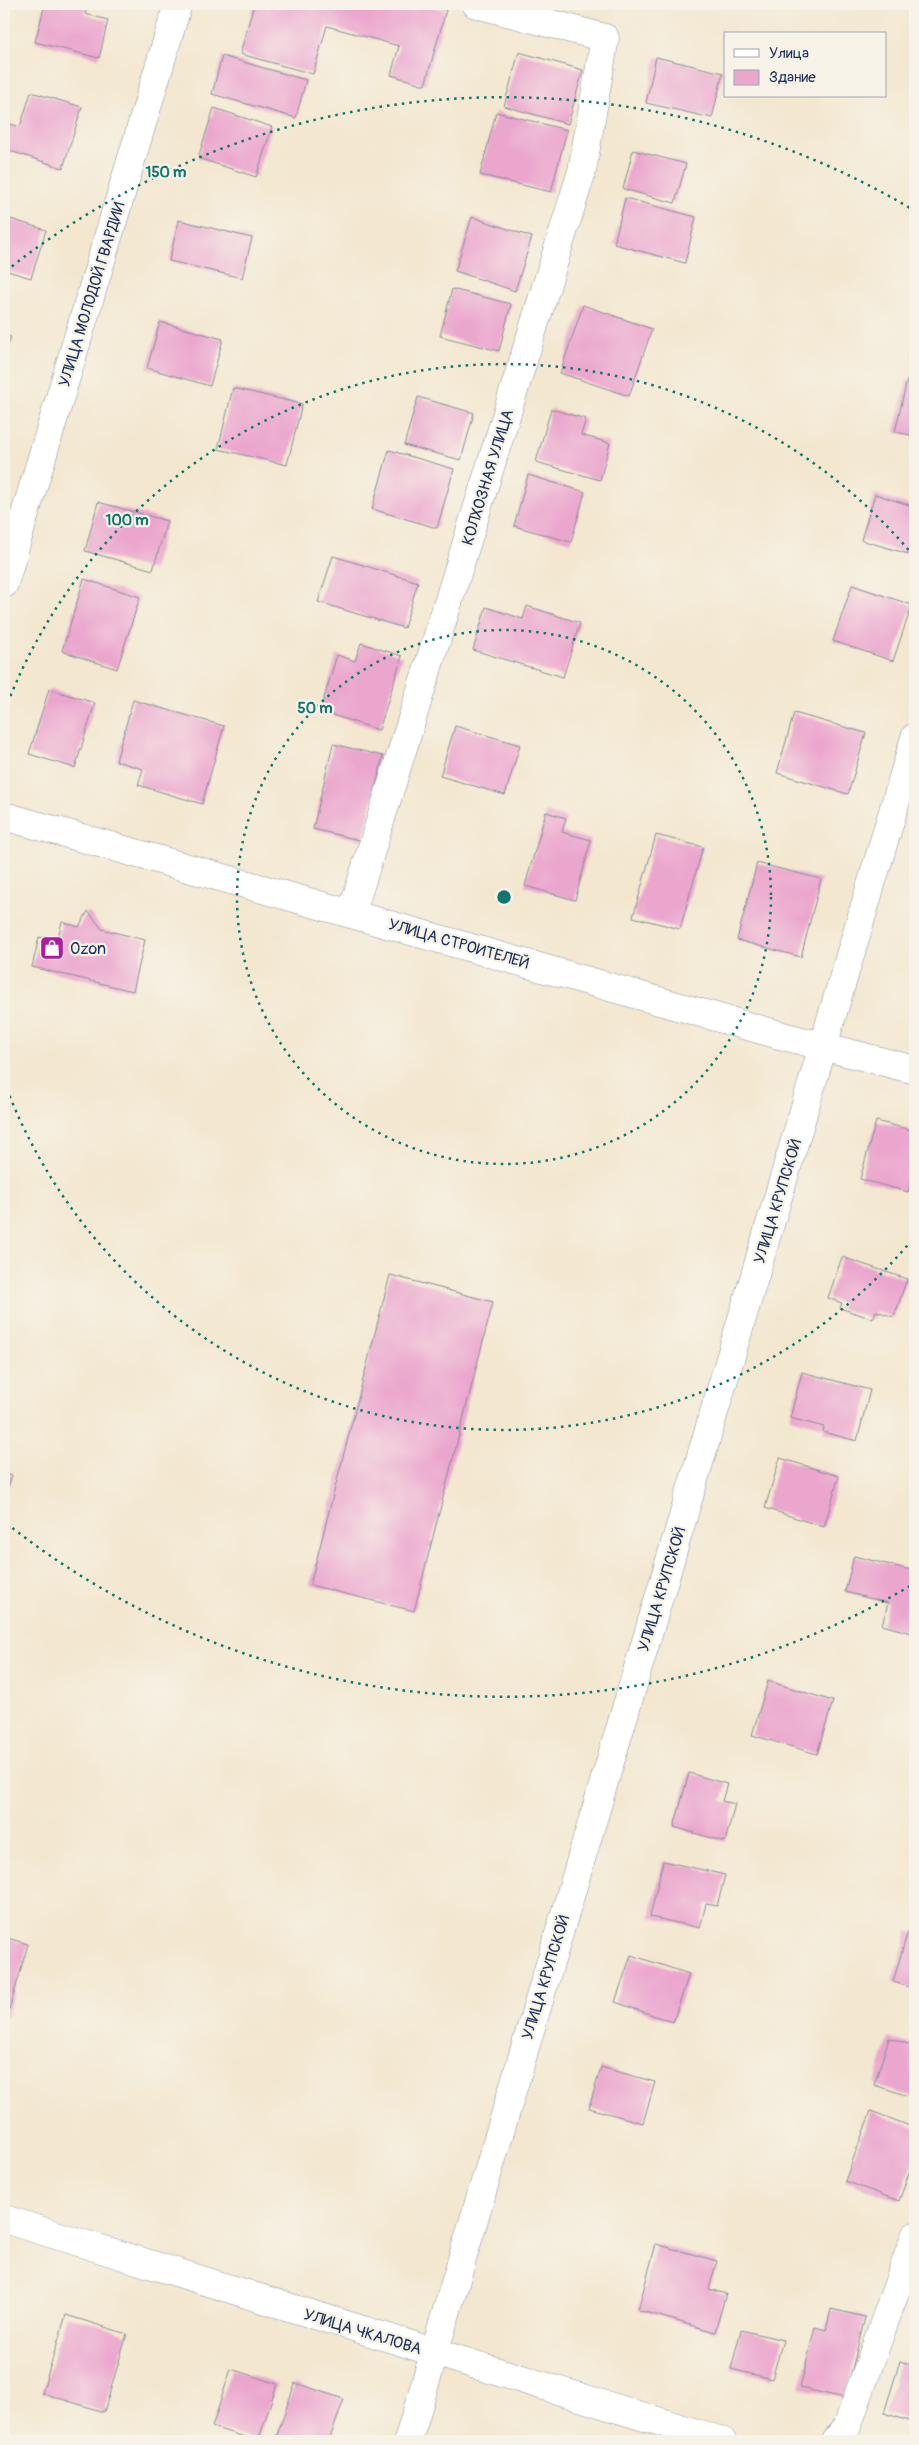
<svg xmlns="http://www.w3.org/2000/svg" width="919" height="2445" viewBox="0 0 919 2445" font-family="Pangolin,sans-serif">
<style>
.building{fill:#eba6ce}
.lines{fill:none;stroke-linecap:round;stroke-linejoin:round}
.minor-casing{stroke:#878b97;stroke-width:29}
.tertiary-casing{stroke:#878b97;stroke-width:29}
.minor{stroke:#fff;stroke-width:28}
.tertiary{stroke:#fff;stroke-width:28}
.ring{fill:none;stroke:#0f766e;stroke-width:2.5;stroke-dasharray:2.5 5}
.labels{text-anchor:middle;stroke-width:4.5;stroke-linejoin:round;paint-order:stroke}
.street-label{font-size:16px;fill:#1b2f5e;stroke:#f7f3e8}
.poi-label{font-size:16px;fill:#1b2f5e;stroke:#f7f3e8;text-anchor:start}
.centre{fill:#0f766e;stroke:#f7f3e8;stroke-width:2.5}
.ring-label{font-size:15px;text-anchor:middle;font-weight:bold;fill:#0f766e;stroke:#f7f3e8;stroke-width:4.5;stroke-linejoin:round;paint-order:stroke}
</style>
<rect width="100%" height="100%" fill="#f7f3e8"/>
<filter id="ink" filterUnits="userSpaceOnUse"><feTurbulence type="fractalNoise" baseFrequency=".02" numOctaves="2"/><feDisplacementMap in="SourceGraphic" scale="10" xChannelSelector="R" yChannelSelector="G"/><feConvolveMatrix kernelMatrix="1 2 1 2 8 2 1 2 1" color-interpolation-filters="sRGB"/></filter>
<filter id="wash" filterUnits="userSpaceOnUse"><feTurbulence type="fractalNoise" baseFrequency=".0096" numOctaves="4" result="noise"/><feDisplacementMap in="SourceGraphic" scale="20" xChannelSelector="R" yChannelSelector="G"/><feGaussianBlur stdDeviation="1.12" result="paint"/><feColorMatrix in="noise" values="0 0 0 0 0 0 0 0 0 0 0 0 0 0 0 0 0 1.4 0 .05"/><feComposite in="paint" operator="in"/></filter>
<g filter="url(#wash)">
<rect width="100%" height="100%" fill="#f3e7d0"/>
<g id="blocks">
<path class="building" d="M45,4h43l-3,10 23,6 -9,38 -64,-16z
M254,4h167l25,6 -21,75 -34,-10 8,-29 -72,-20 -14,48 -73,-20z
M519,52l64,18 -15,54 -64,-18z
M222,56l84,24 -10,38 -84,-24z
M656,57l67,16 -11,45 -66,-15z
M31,92l51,15 -19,61 -59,-19v-27l16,5z
M214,108l58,19 -16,50 -58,-19z
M496,112l71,18 -16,62 -71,-17z
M633,150l53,14 -11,39 -52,-14z
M625,198l71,19 -11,46 -71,-19z
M4,217l42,13 -15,48 -27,-8z
M472,217l60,20 -17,54 -60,-20z
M179,220l73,18 -10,40 -73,-17z
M452,289l59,15 -12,47 -59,-15z
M583,305l69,24 -23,67 -69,-23z
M160,322l63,17 -13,47 -63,-18z
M4,335l7,2 -7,20z
M907,380l8,2v54l-20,-4z
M233,388l69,16 -15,61 -69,-16z
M418,397l56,16 -13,47 -57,-15z
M551,409l35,10 -5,16 29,8 -10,37 -64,-18z
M389,450l65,19 -17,59 -65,-19z
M528,475l57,17 -14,50 -57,-16z
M875,494l40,13v49l-54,-16z
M98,502l69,19 -14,49 -68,-19z
M333,556l85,26 -14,46 -86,-26z
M84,579l56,18 -23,72 -55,-18z
M852,585l60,20 -19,56 -60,-20z
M527,606l53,17 -17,54 -90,-27 13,-43 37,12z
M361,643l41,13 -23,74 -59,-19 17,-56 18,6z
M49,689l46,14 -20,65 -46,-14z
M133,700l91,26 -22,78 -64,-19 5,-16 -27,-8z
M794,713l72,20 -18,61 -71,-21z
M455,726l65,19 -15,50 -65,-19z
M333,744l50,12 -20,85 -50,-12z
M546,812l20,6 -4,14 29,8 -16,60 -50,-14z
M656,835l47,12 -23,82 -47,-12z
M757,863l64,16 -20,78 -64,-17z
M88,911l14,18 43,11 -12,51 -101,-24 7,-30 18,4 5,-19 17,5z
M876,1121l39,10v34l-7,27 -48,-13z
M842,1257l65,22 -13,38 -18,-6 -3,8 -33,-11 2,-5 -14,-5z
M390,1275l103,27 -79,309 -104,-26z
M802,1372l68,18 -13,51 -34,-9 1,-5 -34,-9z
M780,1458l59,18 -15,51 -59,-19z
M4,1473l8,3 -8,22z
M854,1556l61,15v63l-33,-9 6,-22 -43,-11z
M768,1681l65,20 -16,53 -65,-19z
M689,1773l38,11 -5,17 13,3 -10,38 -51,-15z
M663,1861l62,14 -8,31 -11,-2 -6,24 -50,-11z
M908,1931l7,3v55l-22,-7z
M4,1937l24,7 -21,74 -3,-1z
M631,1955l58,19 -16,48 -58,-20z
M889,2038l26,8v52l-41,-13z
M601,2067l54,15 -12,41 -54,-15z
M871,2111l44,17v28l-16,45 -54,-20z
M656,2244l61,17 -8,28 17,5 -11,38 -77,-22z
M831,2309l34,8 -20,81 -45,-10 15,-61 11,3z
M66,2315l61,19 -23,78 -62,-19z
M741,2330l42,10 -11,39 -41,-10z
M900,2361l15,5v57l-31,-10z
M231,2369l46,15 -19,57 -46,-14z
M295,2383l49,16 -15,42h-54z"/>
</g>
</g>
<g filter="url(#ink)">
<use href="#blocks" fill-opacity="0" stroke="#878b97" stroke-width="1"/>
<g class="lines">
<defs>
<path id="minor" d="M4,584l174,-580
M352,912l230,-741 23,-133 -129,-34
M4,2219l718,222
M408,2441l507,-1704
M835,2441l12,-14 68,-191"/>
<path id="tertiary" d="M4,816l779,220 132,34"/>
</defs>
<use href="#minor" class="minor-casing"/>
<use href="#tertiary" class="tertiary-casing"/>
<use href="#minor" class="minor"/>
<use href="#tertiary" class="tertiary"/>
</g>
</g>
<g class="ring">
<circle cx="504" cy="897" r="267"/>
<path d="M912 1240A533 533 0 0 1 5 1084M5 710A533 533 0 0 1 912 554"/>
<path d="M910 1586A800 800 0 0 1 6 1523M6 271A800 800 0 0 1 910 208"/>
</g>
<defs>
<symbol id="shop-square" viewBox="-11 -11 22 22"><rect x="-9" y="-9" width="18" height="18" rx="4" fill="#b5179e" stroke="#f7f3e8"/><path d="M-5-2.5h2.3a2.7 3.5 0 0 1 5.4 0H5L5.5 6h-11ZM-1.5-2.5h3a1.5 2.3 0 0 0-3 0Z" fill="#fff"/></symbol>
</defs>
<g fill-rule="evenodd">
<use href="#shop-square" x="38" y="934" width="28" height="28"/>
</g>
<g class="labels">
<g class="street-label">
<text transform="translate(91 294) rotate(-73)" y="6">УЛИЦА МОЛОДОЙ ГВАРДИИ</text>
<text transform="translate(487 477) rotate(-73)" y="6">КОЛХОЗНАЯ УЛИЦА</text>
<text transform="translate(459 943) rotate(16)" y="6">УЛИЦА СТРОИТЕЛЕЙ</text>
<text transform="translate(777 1201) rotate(-73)" y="6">УЛИЦА КРУПСКОЙ</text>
<text transform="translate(661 1589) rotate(-73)" y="6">УЛИЦА КРУПСКОЙ</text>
<text transform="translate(545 1977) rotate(-73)" y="6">УЛИЦА КРУПСКОЙ</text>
<text transform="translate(363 2331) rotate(17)" y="6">УЛИЦА ЧКАЛОВА</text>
</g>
<g class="poi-label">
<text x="70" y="954">Ozon</text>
</g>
</g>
<circle cx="504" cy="897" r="8" class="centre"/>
<g class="ring-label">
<text x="166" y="177">150 m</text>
<text x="127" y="525">100 m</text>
<text x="315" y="713">50 m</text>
</g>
<rect width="919" height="2445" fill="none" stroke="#f7f3e8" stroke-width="20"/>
<rect x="724" y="32" width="162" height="65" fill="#f7f3e8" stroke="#9fa5b1"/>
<rect x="734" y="49" width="25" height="8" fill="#ffffff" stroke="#9fa5b1"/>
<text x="769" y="58" font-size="15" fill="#1b2f5e">Улица</text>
<rect x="734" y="70" width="25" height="15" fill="#eba6ce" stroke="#9fa5b1"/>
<text x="769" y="82" font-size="15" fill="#1b2f5e">Здание</text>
</svg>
